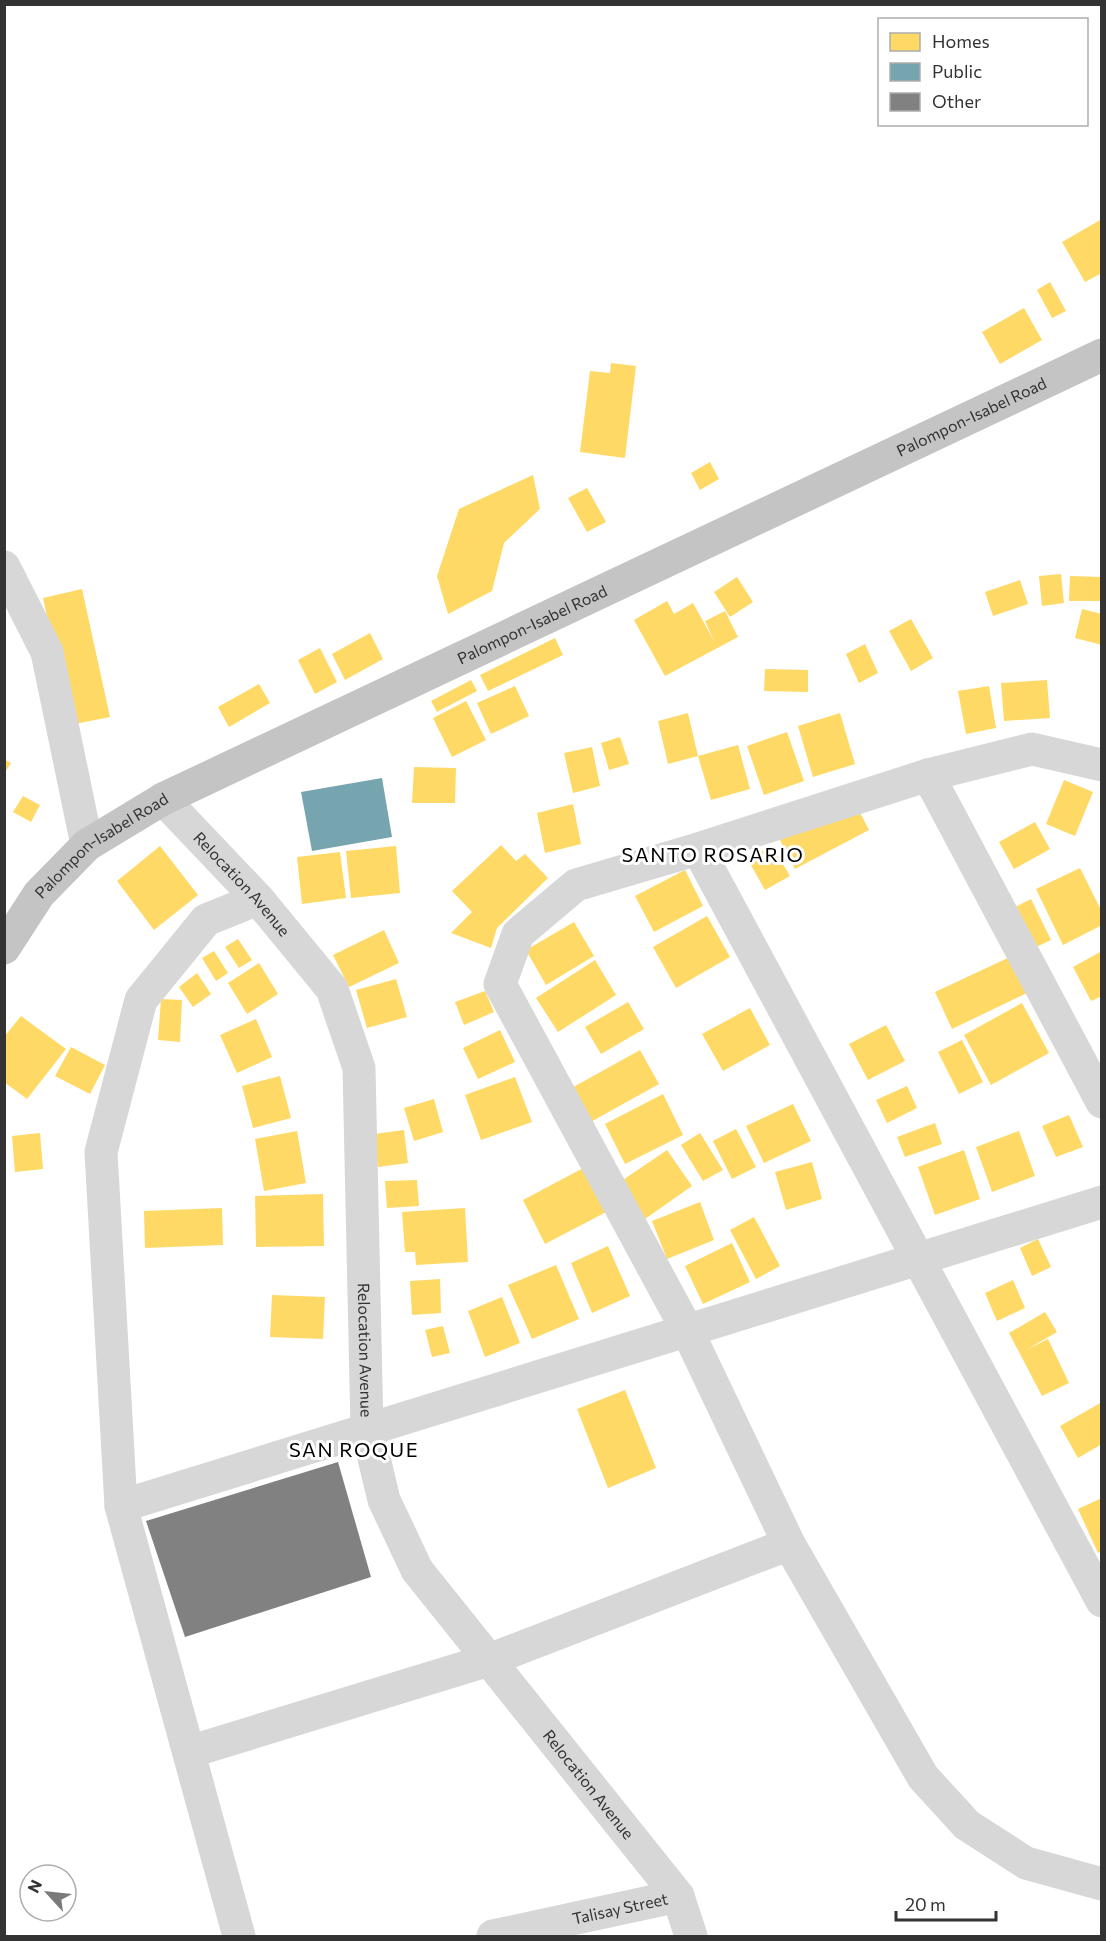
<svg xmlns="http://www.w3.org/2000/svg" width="1106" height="1941" viewBox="0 0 1106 1941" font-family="Commissioner,sans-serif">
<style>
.homes{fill:#ffd966}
.public{fill:#76a5af}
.building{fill:#818181}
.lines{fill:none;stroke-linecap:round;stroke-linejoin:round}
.minor{stroke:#d7d7d7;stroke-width:33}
.highway{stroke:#c4c4c4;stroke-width:33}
.labels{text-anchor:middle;stroke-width:6;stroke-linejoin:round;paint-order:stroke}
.street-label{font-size:16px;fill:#333;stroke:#fff}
.quarter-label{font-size:20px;letter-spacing:1.5px;fill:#000;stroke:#fff}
</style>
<rect width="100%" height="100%" fill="#fff"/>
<path class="homes" d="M1102,219v54l-17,9 -23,-40z
M1050,282l16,29 -14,7 -15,-28z
M1024,308l18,32 -42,24 -18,-32z
M611,363l25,3 -11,92 -45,-6 10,-81 20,2z
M710,462l9,17 -19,11 -9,-17z
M533,475l7,34 -36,34 -12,48 -44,23 -11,-38 22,-67z
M587,488l19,34 -19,10 -19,-34z
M1061,574l3,29 -22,3 -3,-30z
M1070,576l32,1v24h-33z
M737,577l16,25 -23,15 -16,-25z
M1020,580l8,24 -35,12 -8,-24z
M82,589l28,128 -40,8 -27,-127z
M667,601l7,13 19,-11 21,38 -9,-20 20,-10 13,26 -73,39 -31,-56z
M1082,609l20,5v31l-27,-7z
M911,619l22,39 -22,13 -22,-40z
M370,633l13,26 -38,21 -13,-26z
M555,638l8,17 -75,36 -8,-16z
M865,644l13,29 -19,10 -13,-29z
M320,648l17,34 -22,12 -17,-34z
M765,669l43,1v22l-44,-1z
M471,680l6,11 -40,21 -6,-11z
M1047,680l3,38 -46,3 -3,-38z
M259,684l11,19 -41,24 -11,-20z
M515,686l14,30 -38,18 -14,-31z
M989,686l7,42 -30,6 -8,-43z
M466,701l20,39 -34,17 -19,-39z
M688,713l10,43 40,-11 12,44 -39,11 -13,-44 -30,8 -10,-43z
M840,713l15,51 -42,13 -15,-51z
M787,732l17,49 -40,14 -17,-49z
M620,737l9,27 -20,6 -8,-27z
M592,747l8,39 -27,7 -9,-40z
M4,759l7,4 -7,11z
M414,767l42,1 -1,35h-43z
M1064,780l29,12 -18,44 -29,-12z
M23,796l17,9 -9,17 -18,-10z
M854,801l15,29 -74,39 -15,-29z
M573,804l8,40 -36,9 -8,-40z
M1035,822l15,27 -36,20 -15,-27z
M501,845l15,16 9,-7 23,24 -51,50 -6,20 -40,-15 21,-21 -20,-21z
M772,845l18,31 -25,14 -17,-30z
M160,846l38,49 -44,35 -37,-49z
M396,846l4,47 -49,5 -5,-47z
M340,852l6,46 -44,6 -5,-47z
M1080,868l22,44v13l-39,20 -27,-56z
M685,870l18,36 -49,26 -19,-36z
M1031,899l20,41 -17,8 -19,-41z
M707,916l23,41 -54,31 -23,-41z
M574,922l20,34 -48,29 -20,-35z
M384,930l15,33 -50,24 -16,-32z
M238,939l14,21 -13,8 -14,-21z
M214,951l14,22 -12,8 -14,-23z
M1102,951v45l-11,5 -18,-34z
M1012,956l17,36 -77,37 -17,-37z
M595,960l21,35 -58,37 -22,-34z
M259,963l19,31 -31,20 -19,-31z
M197,973l14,21 -18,13 -14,-20z
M396,979l11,38 -40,11 -11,-38z
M485,991l9,21 -30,13 -9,-23z
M161,999l21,1 -2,42 -22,-2z
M628,1002l16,27 -43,25 -16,-27z
M1022,1003l27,50 -58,32 -27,-50z
M750,1008l20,37 -47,26 -21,-37z
M21,1016l45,33 -39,50 -23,-17v-45z
M256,1019l16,38 -35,16 -17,-38z
M886,1025l19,36 -37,19 -19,-36z
M500,1030l15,32 -37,17 -15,-31z
M962,1040l21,42 -24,12 -21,-42z
M71,1047l34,18 -15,29 -35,-18z
M640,1050l19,34 -72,40 -19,-34z
M280,1076l11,42 -38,10 -11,-42z
M515,1077l17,45 -51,18 -16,-45z
M907,1086l10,22 -30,15 -11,-23z
M663,1094l20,41 -58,29 -20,-40z
M434,1099l9,33 -29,9 -10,-33z
M793,1104l18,37 -47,22 -18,-37z
M1069,1115l14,32 -27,10 -14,-31z
M935,1123l7,21 -37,13 -8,-20z
M736,1129l20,38 -24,12 -19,-38z
M404,1130l4,33 -30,4 -4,-33z
M297,1131l9,52 -42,8 -9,-52z
M1019,1131l16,45 -43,16 -16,-45z
M40,1133l3,36 -28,3 -3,-36z
M700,1133l23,37 -20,11 -22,-36z
M667,1150l25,36 -50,35 -25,-37z
M964,1150l16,49 -45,16 -17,-48z
M812,1162l10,37 -36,11 -11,-38z
M589,1165l23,44 -67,35 -22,-44z
M417,1180l2,26 -32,2 -2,-27z
M323,1194l1,52 -68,1 -1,-51z
M700,1202l14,38 -47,19 -15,-38z
M222,1208l1,37 -78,3 -1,-37z
M465,1208l3,54 -52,3 -1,-13h-10l-3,-40z
M754,1217l26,49 -24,13 -26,-49z
M1038,1239l13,28 -19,9 -12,-28z
M732,1243l18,39 -47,22 -18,-38z
M608,1246l22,50 -38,17 -21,-50z
M556,1265l23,54 -47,20 -24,-54z
M440,1279l1,34 -29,2 -2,-34z
M1013,1280l12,28 -28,13 -12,-28z
M272,1295l53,2 -2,42 -53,-2z
M502,1297l18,46 -35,14 -17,-46z
M1045,1312l12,20 -31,18 22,-11 21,44 -27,13 -33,-63z
M443,1326l7,27 -18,4 -7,-27z
M625,1390l31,78 -48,20 -31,-79z
M1102,1402v42l-24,14 -18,-32z
M1102,1498v53l-4,2 -20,-44z"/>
<path class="public" d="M382,778l10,59 -80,14 -11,-59z"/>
<path class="building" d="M338,1462l33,115 -186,60 -39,-116z"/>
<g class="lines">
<g class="minor">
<path d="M4,567l43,85 40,193"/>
<path d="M1102,765l-70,-16 -104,26 -230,74 -122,36 -58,49 -18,50 187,346 102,214 134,233 44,48 59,38 76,21"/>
<path d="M928,775l174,327"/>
<path id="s1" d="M163,799l95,100 74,90 27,79 8,361 17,71 33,70 261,326 13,40"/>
<path d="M698,849l404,752"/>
<path d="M121,1506l981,-304"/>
<path d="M189,1752l300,-92 300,-116"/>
<path d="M239,1936l-118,-430 -20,-354 40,-152 65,-80 52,-21"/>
<path id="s2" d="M493,1936l185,-40"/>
</g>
<path class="highway" id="s3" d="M4,948l35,-54 48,-49 76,-46 939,-444"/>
</g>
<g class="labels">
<g class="street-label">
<text dy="6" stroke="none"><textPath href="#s3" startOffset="1116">Palompon-Isabel Road</textPath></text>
<text dy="6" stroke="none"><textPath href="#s3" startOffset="630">Palompon-Isabel Road</textPath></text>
<text dy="6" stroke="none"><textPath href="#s3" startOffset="144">Palompon-Isabel Road</textPath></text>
<text dy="6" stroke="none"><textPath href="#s1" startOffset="116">Relocation Avenue</textPath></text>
<text dy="6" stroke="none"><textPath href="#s1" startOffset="620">Relocation Avenue</textPath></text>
<text dy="6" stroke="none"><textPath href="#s1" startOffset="1124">Relocation Avenue</textPath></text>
<text dy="6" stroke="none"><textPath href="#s2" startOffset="130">Talisay Street</textPath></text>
</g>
<g class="quarter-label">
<text x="713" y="862">SANTO ROSARIO</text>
<text x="354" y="1457">SAN ROQUE</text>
</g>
</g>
<rect width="1106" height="1941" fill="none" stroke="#333333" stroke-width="12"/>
<rect x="878" y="18" width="210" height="108" fill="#ffffff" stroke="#adadad" stroke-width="1.5"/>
<rect x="890" y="33" width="30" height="18" fill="#ffd966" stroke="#adadad" stroke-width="1.5"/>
<text x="932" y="48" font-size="18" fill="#333333">Homes</text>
<rect x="890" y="63" width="30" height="18" fill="#76a5af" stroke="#adadad" stroke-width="1.5"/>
<text x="932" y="78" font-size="18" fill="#333333">Public</text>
<rect x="890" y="93" width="30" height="18" fill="#818181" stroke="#adadad" stroke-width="1.5"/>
<text x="932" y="108" font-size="18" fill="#333333">Other</text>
<g transform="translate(48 1893) rotate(297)"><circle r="28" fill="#ffffff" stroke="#adadad" stroke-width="1.5"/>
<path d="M0-4.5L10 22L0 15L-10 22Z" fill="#7a7a7a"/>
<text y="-9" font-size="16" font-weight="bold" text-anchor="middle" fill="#333333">N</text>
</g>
<path d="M896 1911v9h100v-9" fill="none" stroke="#333333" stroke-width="3"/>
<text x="905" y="1911" font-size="18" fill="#333333" stroke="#ffffff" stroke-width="4.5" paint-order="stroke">20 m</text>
</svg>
